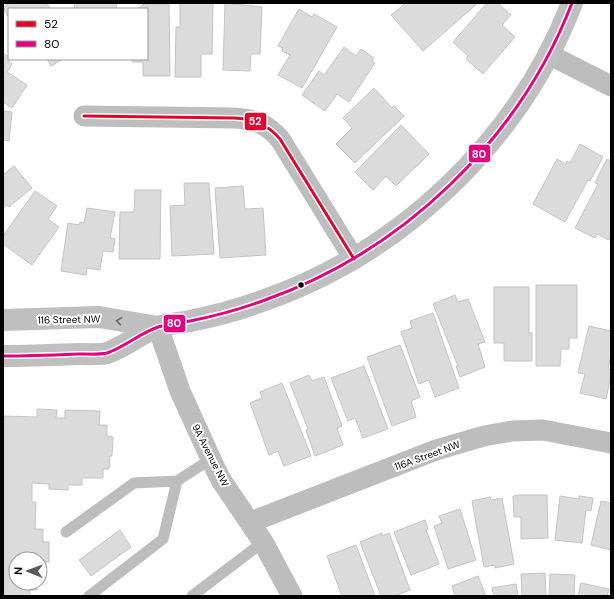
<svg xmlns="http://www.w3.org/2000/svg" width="614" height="599" viewBox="0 0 614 599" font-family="'DM Sans',sans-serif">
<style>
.building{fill:#dbdbdb;stroke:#c3c3c3}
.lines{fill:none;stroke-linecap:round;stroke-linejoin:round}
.lane{stroke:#bdbdbd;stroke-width:11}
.street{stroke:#bdbdbd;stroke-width:21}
.secondary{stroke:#bfbfbf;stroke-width:22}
.bus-1-casing{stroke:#fff;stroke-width:6}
.bus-2-casing{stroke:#fff;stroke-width:6}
.bus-1{stroke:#e4002b;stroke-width:3}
.bus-2{stroke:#e5007d;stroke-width:3}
.oneway{stroke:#696969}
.bus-dot{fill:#000;stroke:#fff;stroke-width:1.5}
.labels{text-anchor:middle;stroke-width:4;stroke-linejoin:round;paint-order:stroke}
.street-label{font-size:10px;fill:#000;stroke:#fff}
.line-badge{stroke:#fff;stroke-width:1.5}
.badge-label{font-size:11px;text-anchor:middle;font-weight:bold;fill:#fff}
</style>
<rect width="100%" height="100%" fill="#fff"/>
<path class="building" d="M10,3h37l3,6h-41v9l-6,-11z
M74,3h42l1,6h-42z
M180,3h33l-1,51h-11v23h-26l1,-50h4z
M225,3l37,4 -2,47h-9l-1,17 -27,-1z
M406,3h72l-55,48 -32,-36z
M487,3h11l13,12 -9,10 13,12 -32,37 -17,-15 2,-3 -15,-14z
M143,4h26l1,72h-27v-14h-11v-3h15v-50h-9z
M299,9l13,8 2,-3 23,13 -35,61 -24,-13 12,-20 -8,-4 1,-3 -5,-2z
M344,47l12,9 5,-7 13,9 -2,3 3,2 -26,39 -12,-8 -12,17 -23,-16 17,-24 5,4z
M3,53l6,4 1,2 -1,3 3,2 -5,8 20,13 -15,23 -9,-6z
M47,59h16l-12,7z
M374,88l18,20 2,-2 10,10 -49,47 -19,-19 16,-16 -9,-10z
M3,111l9,1 -3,29 -6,-1z
M401,125l28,29 -33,32 -10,-10 -13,14 -18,-18z
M580,144l23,13 -13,24 -2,-1 -23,42 -32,-18 24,-45 9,5 1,-3 3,2z
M607,159l4,2v74l-2,5 -12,-6 -2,4 -20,-10 23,-44 -3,-1z
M14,166l18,22 -23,19 -2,-2 -4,3v-33z
M184,183h25l5,71 -42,2 -2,-50 15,-1z
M243,186l2,23 18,-1 3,47 -46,3 -5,-70z
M135,190h26l-1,69h-41l1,-47h14z
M35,191l22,15 -9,13 11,8 -27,38 -29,-21v-8z
M87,208l28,4 -5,26 5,1 -2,13 -10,-1 -3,19 -13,-2 -1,7 -25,-4 7,-48 11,2 1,-3 4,1z
M536,285h41v53h-8v11h-8l-1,17h-24z
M494,287h35v46h3v28h-28v-18h-10z
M455,295l3,7 10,-3 17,43 -7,2 7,23 -25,10 -4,-11h2l-25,-62z
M433,313l26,75 -24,9 -6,-17 -10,4 -18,-52 11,-4 -2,-7z
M589,326l22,5v24l-3,14 3,1v6l-5,23 -26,-6 5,-19 -7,-1z
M400,345l20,52 -9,4 5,16 -24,9 -25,-69z
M364,366l24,63 -25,9 -8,-20 -7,3 -17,-43z
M309,375l3,6 12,-4 18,49 -5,2 6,17 -28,11 -9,-26 2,-1 -18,-46z
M282,383l29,73 -27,10 -6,-15 -9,4 -19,-52 12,-5 -2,-6z
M37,409l20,1 -1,8h9v-8l35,1 -1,14h8v11l6,1 -1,19h-2l-1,13h-6v9h-21v7h-14v5l-19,-1v-5l-17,-1v19h4l-1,27h8v13h6v20h-7v12h-2v-15h-24v24h22l-1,7h-7v6h-27v-180l34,1z
M519,495h28l1,43 -27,1v-22h-7l-1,-21z
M560,496l19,3v-3l14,2 -2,13 -5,-1 -4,33 -27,-3z
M490,497l1,3 11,-2 12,66 -19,4v-3l-11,2 -12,-66z
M601,501l10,2v47l-20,-5z
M460,509l16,51 -28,9 -14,-43 8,-3 -3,-7z
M425,520l3,9 -2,1 13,34 -28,11 -17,-43z
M120,530l11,17 -40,29 -12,-16z
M382,533v3l7,-3 21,57 -16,6h-13l-21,-54z
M356,545l19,51h-33l-15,-40z
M545,573l1,23h-24l-1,-22z
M550,574l25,1 -1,21h-25z
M478,576l8,20h-31l-3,-10z
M581,583l28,6 -2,7h-29z
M516,584l2,12h-24l-2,-8z"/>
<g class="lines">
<path class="lane" d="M66,532l68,-49 43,-2 34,-22
M89,596l74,-57 14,-58
M192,596l71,-54"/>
<path class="street" d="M548,54l63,32
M84,116l150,2c20,1 33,6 46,21l74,120
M158,327l22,64 35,77 6,12 42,62 29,54
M251,522l185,-72 48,-14 28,-5 31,-1 68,13"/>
<path class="secondary" d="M3,320l96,-3 59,10
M3,356c25,0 50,-1 75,-2 9,0 20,1 29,-1 18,-6 33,-20 51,-26 10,-3 21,-4 32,-6 25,-5 51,-12 75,-21 138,-49 254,-160 307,-297"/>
<defs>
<path id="bus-1" d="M84,116l150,2c20,1 33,6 46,21l74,120"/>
<path id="bus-2" d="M3,356c25,0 50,-1 75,-2 9,0 20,1 29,-1 18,-6 33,-20 51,-26 10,-3 21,-4 32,-6 25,-5 51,-12 75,-21 138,-49 254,-160 307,-297"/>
</defs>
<use href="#bus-1" class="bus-1-casing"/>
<use href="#bus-2" class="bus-2-casing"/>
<use href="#bus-1" class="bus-1"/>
<use href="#bus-2" class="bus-2"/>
</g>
<defs><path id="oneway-chevron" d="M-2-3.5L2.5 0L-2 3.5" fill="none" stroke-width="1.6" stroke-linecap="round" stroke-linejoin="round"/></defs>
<use class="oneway" href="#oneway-chevron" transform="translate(119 321) rotate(-171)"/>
<circle class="bus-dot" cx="301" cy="285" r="3.5"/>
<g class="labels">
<g class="street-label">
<text transform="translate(69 319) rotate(-1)" y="4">116 Street NW</text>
<text transform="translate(211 455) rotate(63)" y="4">9A Avenue NW</text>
<text transform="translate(427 455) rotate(-20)" y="4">116A Street NW</text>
</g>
</g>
<g class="line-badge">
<rect x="244" y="112" width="23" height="19" rx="4" fill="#e4002b"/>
<rect x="468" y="144" width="23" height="19" rx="4" fill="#e5007d"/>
<rect x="163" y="314" width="23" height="19" rx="4" fill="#e5007d"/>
</g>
<g class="badge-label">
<text x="255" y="125">52</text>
<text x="479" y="158">80</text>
<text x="174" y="327">80</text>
</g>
<rect width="614" height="599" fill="none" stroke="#000000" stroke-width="8"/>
<rect x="8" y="8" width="140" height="52" fill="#ffffff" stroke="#999999"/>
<rect x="16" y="21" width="20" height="6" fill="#e4002b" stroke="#999999"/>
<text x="44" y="28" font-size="12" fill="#000000">52</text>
<rect x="16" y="41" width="20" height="6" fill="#e5007d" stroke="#999999"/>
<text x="44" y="48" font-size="12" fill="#000000">80</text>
<g transform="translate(28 571) rotate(271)"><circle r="19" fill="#ffffff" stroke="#999999"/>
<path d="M0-3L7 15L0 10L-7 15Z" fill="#595959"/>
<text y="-6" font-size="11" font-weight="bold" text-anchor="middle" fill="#000000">N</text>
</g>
</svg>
